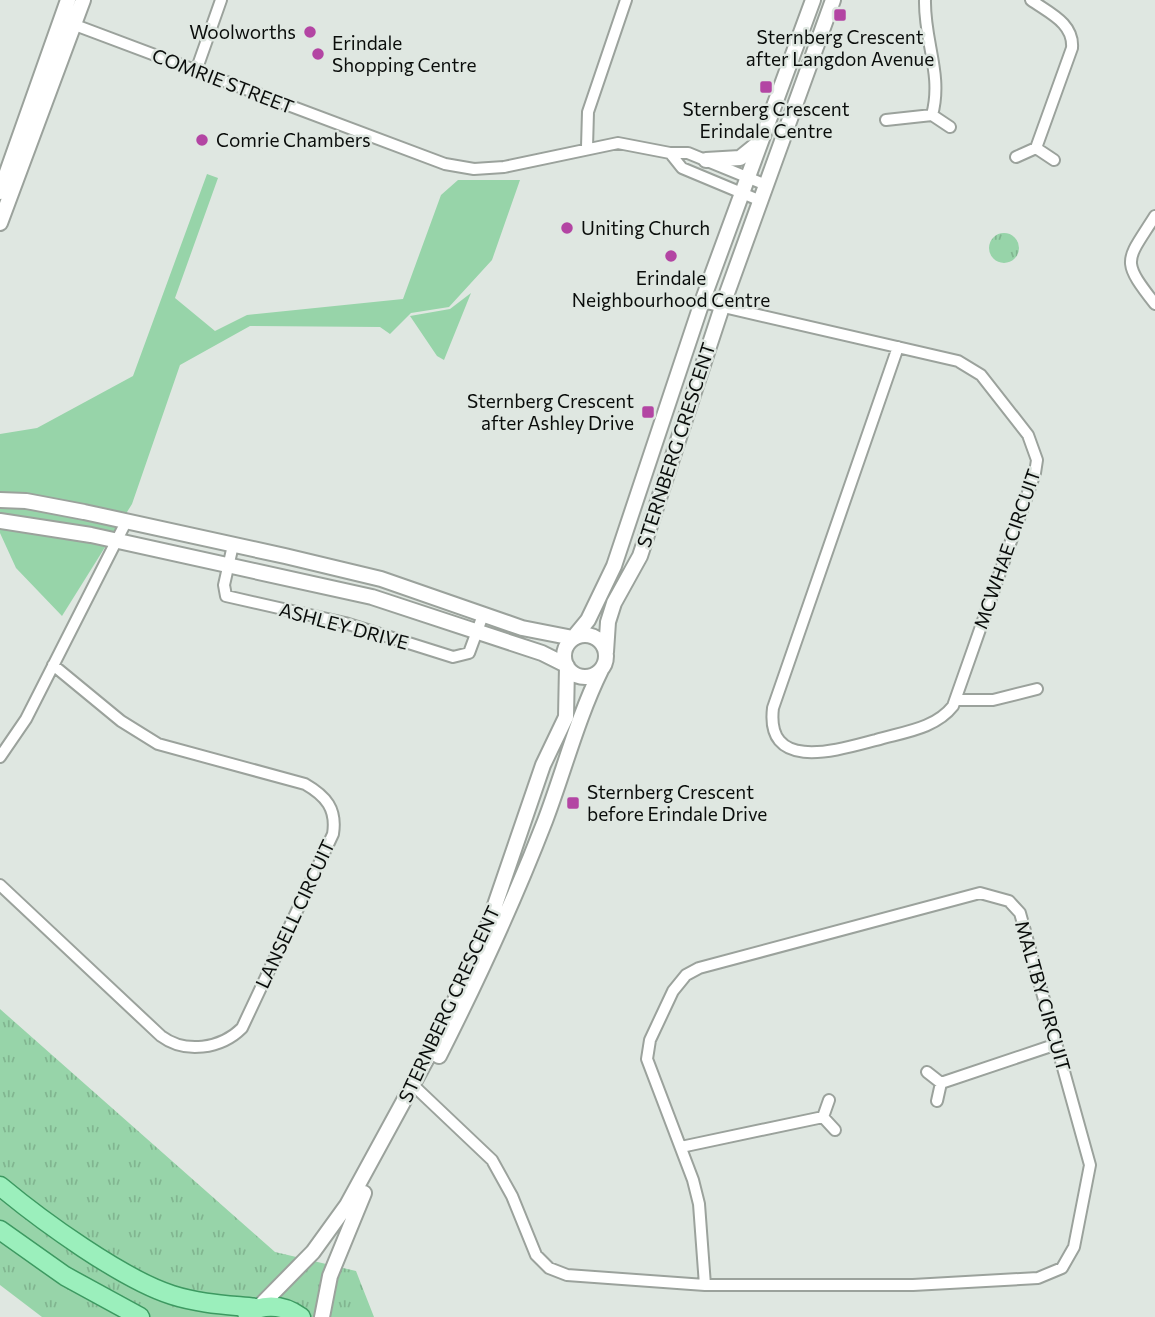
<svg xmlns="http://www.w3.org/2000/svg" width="1155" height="1317" viewBox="0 0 1155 1317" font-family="Commissioner,sans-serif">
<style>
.green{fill:#97d4a9}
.park{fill:url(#park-tufts)}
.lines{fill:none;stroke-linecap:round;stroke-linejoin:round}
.minor-casing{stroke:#9ba29c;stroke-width:14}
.tertiary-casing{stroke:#9ba29c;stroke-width:18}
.primary-casing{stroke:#3d9961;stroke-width:21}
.minor{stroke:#fff;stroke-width:10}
.tertiary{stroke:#fff;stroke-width:14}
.primary{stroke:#9befbc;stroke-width:18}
.poi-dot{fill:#b345a3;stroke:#dfe7e1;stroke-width:2.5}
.labels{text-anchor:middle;stroke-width:5;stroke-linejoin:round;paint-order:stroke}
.poi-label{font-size:19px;fill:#0a0d0b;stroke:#dfe7e1;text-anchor:start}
.street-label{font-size:19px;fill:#0a0d0b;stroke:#dfe7e1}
</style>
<defs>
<pattern id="park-tufts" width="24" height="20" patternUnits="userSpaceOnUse" patternTransform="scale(1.75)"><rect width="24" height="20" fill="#97d4a9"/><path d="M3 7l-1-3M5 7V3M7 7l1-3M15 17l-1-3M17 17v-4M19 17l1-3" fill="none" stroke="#81b590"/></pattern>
</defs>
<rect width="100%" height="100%" fill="#dfe7e1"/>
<path class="green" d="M207,174l11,4 -43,120 40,33 32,-16 156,-16 38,-104 17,-15h62l-28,80 -43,47 -38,6 -21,21 -10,-7 -130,-1 -70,39 -48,139 -70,112 -46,-48 -16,-35v-99l37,-6 96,-52z
M471,293l-27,67 -7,-4 -27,-40 40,-7z"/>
<path class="park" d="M989 248a15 15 0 1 1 30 0a15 15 0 1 1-30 0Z
M0,1009l275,243 81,19 18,46h-332l-42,-32z"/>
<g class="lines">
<defs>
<path id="minor" d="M925,0c-1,42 18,74 7,115l18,12
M67,22l378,142 29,5 30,-2 114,-24 52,10h18l78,32
M196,71l25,-71
M886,120l46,-5
M587,147l1,-35 38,-112
M1036,148l18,12
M670,153l12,15 79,33
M1016,157l20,-9 36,-100c2,-25 -23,-35 -41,-48
M1155,216c-29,46 -35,43 0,88
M702,302l256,59 23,14 47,60 9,25 -2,13 -82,233c-18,23 -50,26 -77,34 -35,9 -111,34 -103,-32l125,-361
M233,545l-9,40 2,11 119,27 108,34 16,-4 14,-38
M956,700h37l44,-11
M0,757l26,-38 100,-197
M0,885l161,151c24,18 60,13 81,-8l91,-194c4,-25 -7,-38 -28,-50l-147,-40 -37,-23 -68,-56
M927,1072l14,11
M414,1086l78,74 20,36 24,59 13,13 18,7 138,10 -6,-81 -6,-24 -46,-121 3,-19 23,-49 13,-16 13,-7 281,-75 29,8 11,12 70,252 -16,82 -12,21 -24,10 -125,7h-208
M937,1101l4,-18 116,-39
M823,1117l12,13
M681,1147l142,-30 6,-17"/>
<path id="tertiary" d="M706,160l34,-2 21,-17
M0,192l68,-192
M0,223l83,-223
M0,500l26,1 58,11 201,44 96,23 141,49 51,10
M0,521l91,14 281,62 170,56 24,12
M564 656a21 21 0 1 1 42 0a21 21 0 1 1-42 0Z
M574,637l14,-17 26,-54 88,-264 111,-302
M606,652l2,-30 6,-19 26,-47 82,-249 111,-307
M439,1056c39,-77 75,-155 106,-235 19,-50 32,-102 56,-151
M258,1308l55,-56 34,-47 84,-154 51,-108 61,-178 23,-48 1,-51
M322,1317l8,-41 34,-83"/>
<path id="primary" d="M0,1186c42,35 122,93 172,109 28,9 57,10 85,13
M0,1230l65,46 75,41
M247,1313c19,-10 37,-8 54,4"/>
</defs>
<use href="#minor" class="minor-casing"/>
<use href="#tertiary" class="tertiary-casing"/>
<use href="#primary" class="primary-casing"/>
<use href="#minor" class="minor"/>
<use href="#tertiary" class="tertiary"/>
<use href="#primary" class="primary"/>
</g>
<g class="poi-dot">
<rect x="833" y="8" width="14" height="14" rx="3.5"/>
<circle cx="310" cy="32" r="7"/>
<circle cx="318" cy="54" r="7"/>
<rect x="759" y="80" width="14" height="14" rx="3.5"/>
<circle cx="202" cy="140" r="7"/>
<circle cx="567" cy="228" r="7"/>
<circle cx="671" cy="256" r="7"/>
<rect x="641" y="405" width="14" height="14" rx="3.5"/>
<rect x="566" y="796" width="14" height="14" rx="3.5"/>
</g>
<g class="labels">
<g class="poi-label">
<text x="296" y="39" text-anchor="end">Woolworths</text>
<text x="840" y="44" text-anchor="middle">Sternberg Crescent<tspan x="840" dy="22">after Langdon Avenue</tspan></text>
<text x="332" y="50">Erindale<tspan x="332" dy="22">Shopping Centre</tspan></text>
<text x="766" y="116" text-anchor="middle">Sternberg Crescent<tspan x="766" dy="22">Erindale Centre</tspan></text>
<text x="216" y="147">Comrie Chambers</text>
<text x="581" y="235">Uniting Church</text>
<text x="671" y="285" text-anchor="middle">Erindale<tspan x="671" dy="22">Neighbourhood Centre</tspan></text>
<text x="634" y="408" text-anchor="end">Sternberg Crescent<tspan x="634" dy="22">after Ashley Drive</tspan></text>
<text x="587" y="799">Sternberg Crescent<tspan x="587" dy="22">before Erindale Drive</tspan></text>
</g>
<g class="street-label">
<text transform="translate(223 81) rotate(21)" y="7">COMRIE STREET</text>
<text transform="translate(676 445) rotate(-72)" y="7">STERNBERG CRESCENT</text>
<text transform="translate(1007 549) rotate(-71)" y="7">MCWHAE CIRCUIT</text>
<text transform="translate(344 626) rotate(15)" y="7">ASHLEY DRIVE</text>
<text transform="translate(295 914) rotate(-65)" y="7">LANSELL CIRCUIT</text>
<text transform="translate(1043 996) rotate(74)" y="7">MALTBY CIRCUIT</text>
<text transform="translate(449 1004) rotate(-65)" y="7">STERNBERG CRESCENT</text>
</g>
</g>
</svg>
